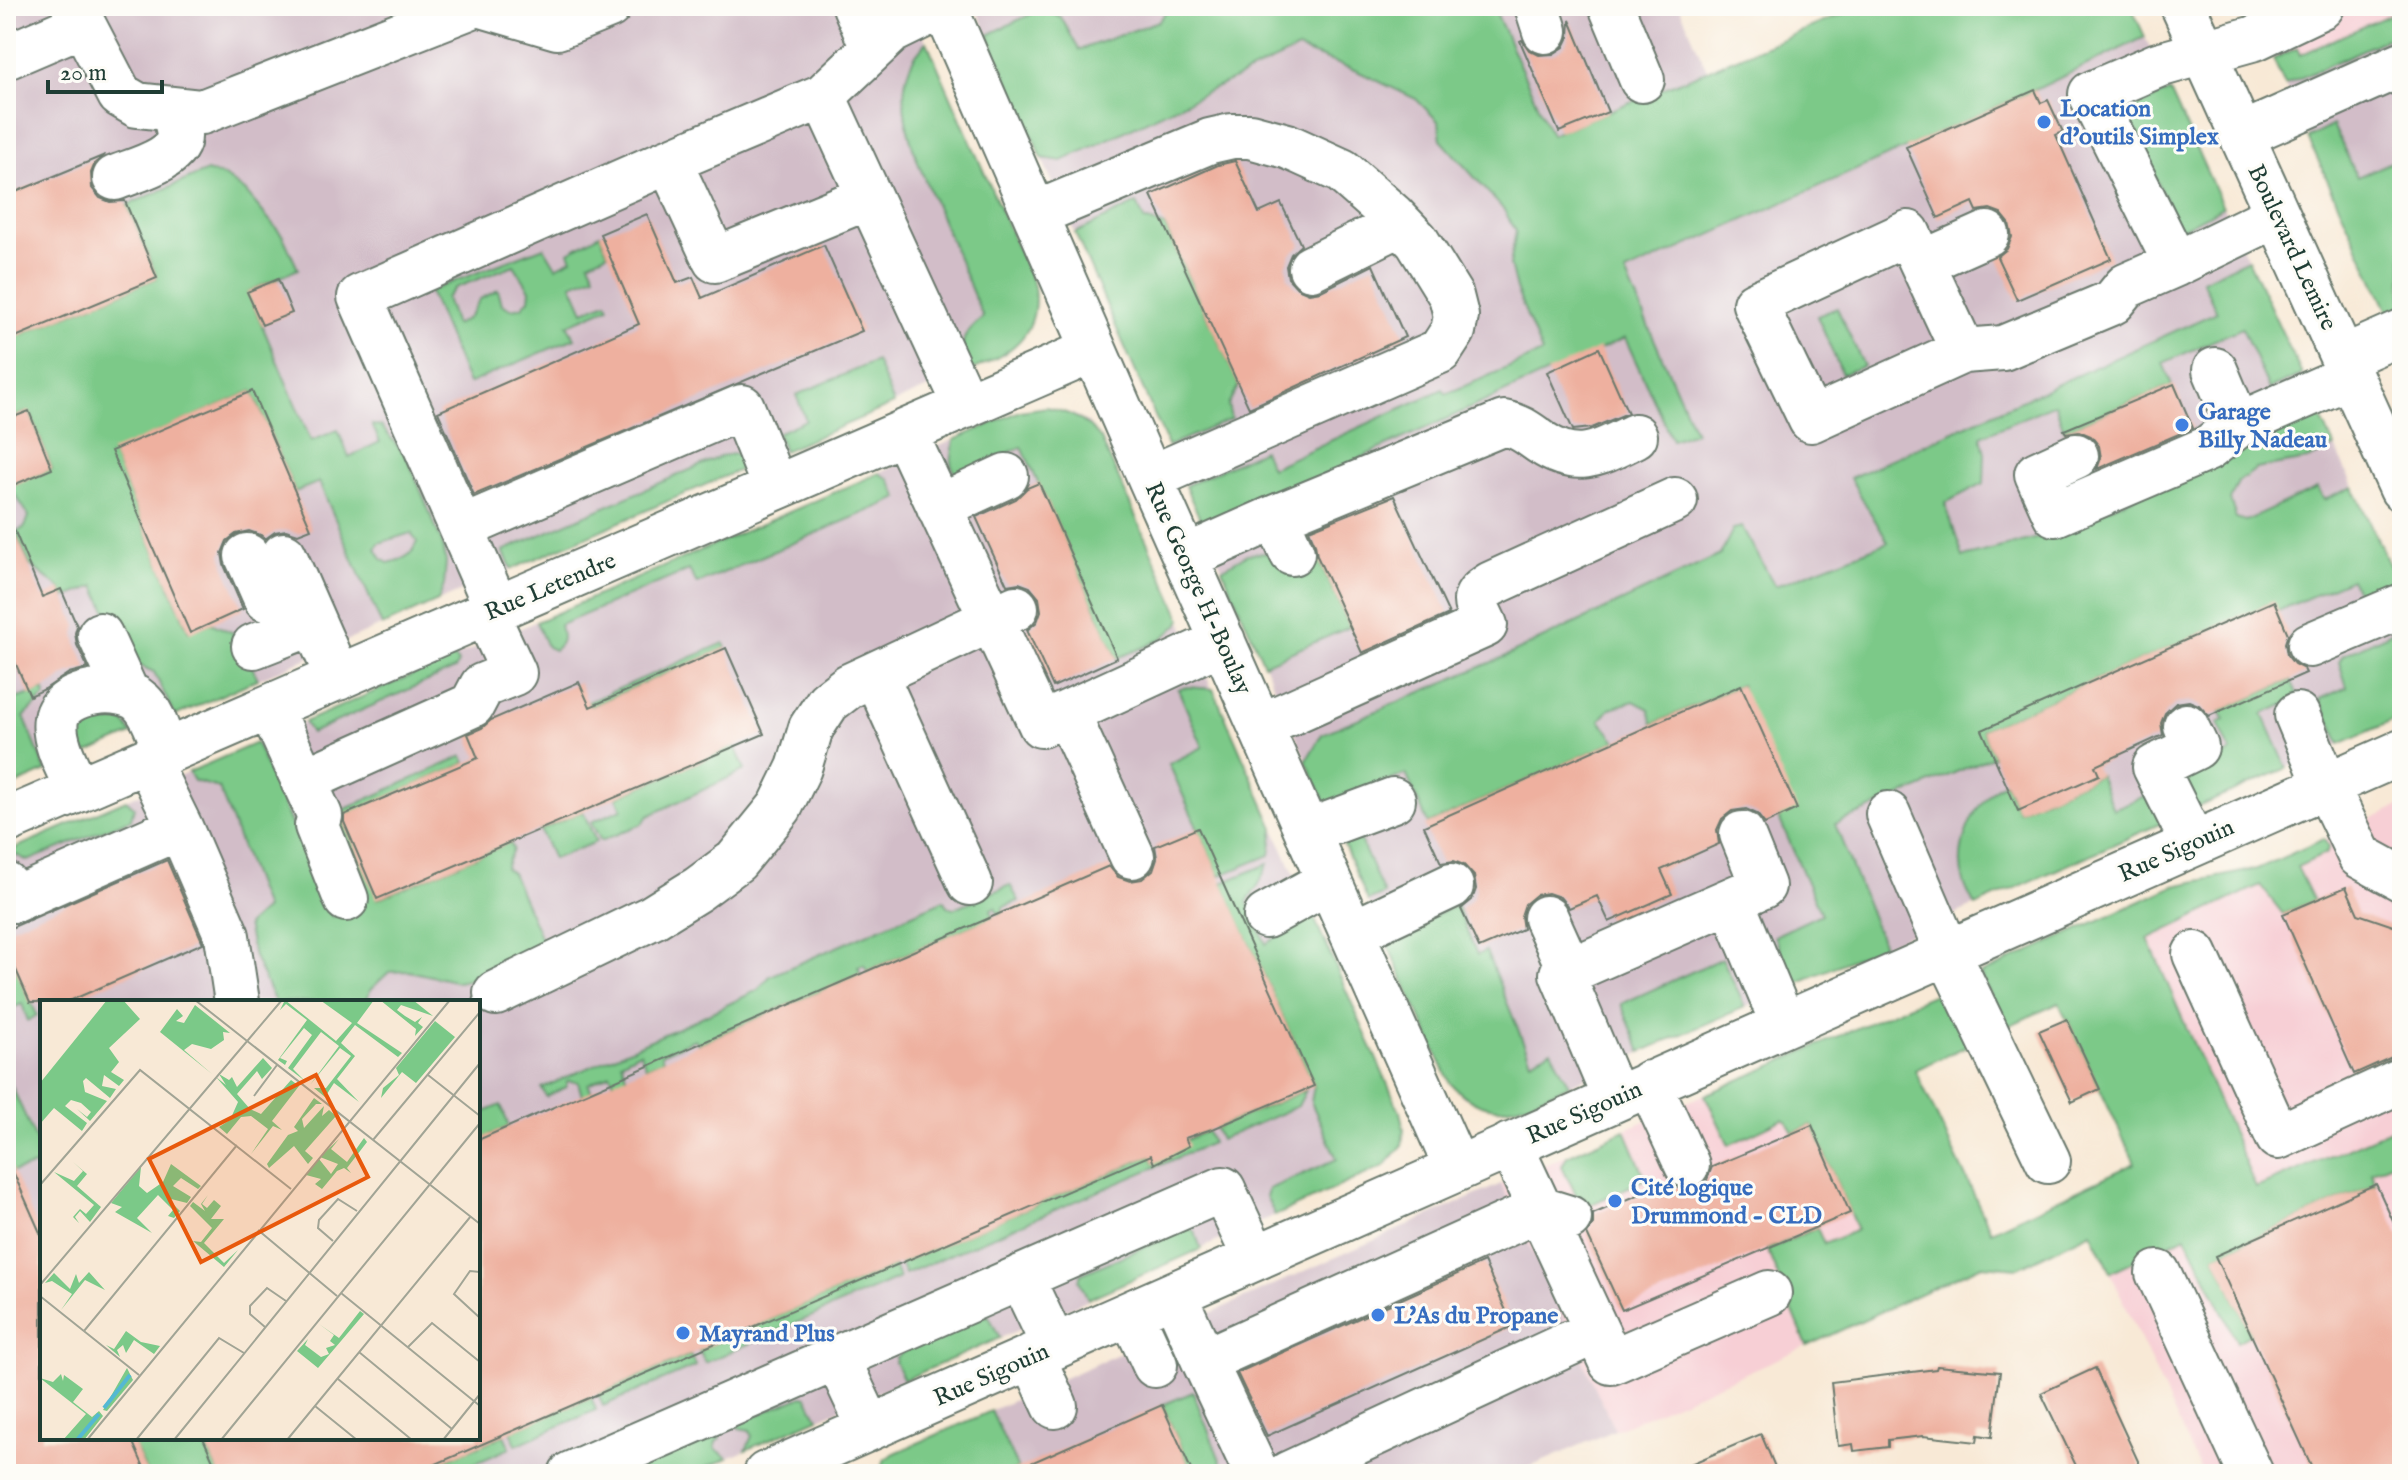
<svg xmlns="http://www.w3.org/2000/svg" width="2408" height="1480" viewBox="0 0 2408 1480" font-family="'IM FELL English',serif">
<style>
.built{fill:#f7cfd5}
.industrial{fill:#d2bdc8;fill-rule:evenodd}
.green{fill:#7bc988;stroke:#4d835e;stroke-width:2;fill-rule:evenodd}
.building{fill:#eeb09f}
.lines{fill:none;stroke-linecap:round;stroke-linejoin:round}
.minor-casing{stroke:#6b796d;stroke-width:48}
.major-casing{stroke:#6b796d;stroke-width:48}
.minor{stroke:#fff;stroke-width:44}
.major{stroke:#fff;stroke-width:44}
.shop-dot{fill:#3f7fe0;stroke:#fdfcf7;stroke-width:3}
.labels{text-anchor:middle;stroke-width:6;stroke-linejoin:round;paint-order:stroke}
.shop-label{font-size:24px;font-weight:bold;fill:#366cbe;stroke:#fdfcf7;text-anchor:start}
.street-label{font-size:24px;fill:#1f3d34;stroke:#fdfcf7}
.inset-river{fill:none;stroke:#54b8d3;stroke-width:4}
.inset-road{fill:none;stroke:#a1a495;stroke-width:2}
.view{fill:#e8590c;fill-opacity:0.15;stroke:#e8590c;stroke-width:4}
.inset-edge{fill:none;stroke:#1f3d34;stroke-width:4}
</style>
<rect width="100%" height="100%" fill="#fdfcf7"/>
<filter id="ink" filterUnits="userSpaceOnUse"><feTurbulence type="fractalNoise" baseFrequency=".0125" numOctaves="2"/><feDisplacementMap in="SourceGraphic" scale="16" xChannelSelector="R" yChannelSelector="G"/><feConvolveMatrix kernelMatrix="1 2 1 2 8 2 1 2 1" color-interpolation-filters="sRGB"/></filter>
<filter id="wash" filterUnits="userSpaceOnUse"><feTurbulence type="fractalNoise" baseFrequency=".006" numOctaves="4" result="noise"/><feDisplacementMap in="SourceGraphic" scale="32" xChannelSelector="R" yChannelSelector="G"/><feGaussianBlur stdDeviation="1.8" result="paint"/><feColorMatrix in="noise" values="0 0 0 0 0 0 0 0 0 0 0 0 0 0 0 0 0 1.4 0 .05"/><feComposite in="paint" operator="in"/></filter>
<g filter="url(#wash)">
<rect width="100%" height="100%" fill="#f8e9d6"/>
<path class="built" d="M2248,6h154v3l-125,58z
M2402,805v669h-200l-110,-242 80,-36 -33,-258 35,-52 83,-17z
M1817,1045l119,241 -129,60 -192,84 -114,-246z"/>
<path class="industrial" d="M6,6h905l123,280 2,16 -4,18 -13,22 -15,13 -998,434z
M975,6h501l125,278 434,-194 110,-53 257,555v122l-12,8 -869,384 -17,3 -24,-4 -17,-8 -13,-14 -10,-19z
M1493,6h186l28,64 -156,65z
M2402,9v269l-24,11 -101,-222z
M1047,407l26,7 15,9 13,16 299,673 4,17 -2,17 -9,13 -9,7 -279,126 -413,182h-686v-622l1014,-441zM42,1002h436v436h-436z
M1501,1184l114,246 -101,44h-635l6,-15 10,-6z"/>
<path class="green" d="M1168,6h284l1,3 7,-3h33l58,129 311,-129h269l14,31 -110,53 -410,183 70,159 -23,8 -47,-102 -252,114 -167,80 -21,-46 78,-36 8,18 172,-79 3,5 96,-41 -26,-64 -6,-24 6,-34 -12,-21 -63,-70 -2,-18 -23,-23 -59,-28 -59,-22 -236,112 -20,-3 -54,-123 55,-27 18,9 18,33 80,-29 10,-13z
M2402,9v23l-117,53 -12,-26 24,-11 3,7z
M927,42l107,244c7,50 -24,67 -64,85 -11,-30 -11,-32 13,-54 -14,-32 -27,-65 -41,-97 -21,-51 -65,-132 -15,-178z
M2170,91l53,116 -44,23 -53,-118z
M2333,125l24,52 45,-20v152l-13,5 -81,-176z
M207,171l19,6 19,14 38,45 15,33 -50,23 63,149 27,-11 11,27 31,-15 -8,-17 9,1 26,31 35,85 4,20 -2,23 -6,16 -56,25 -63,-144 -24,10 -43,-101 -140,61 77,180 22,-9 25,11 22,45 -83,37 -21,-44 -25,-11 -34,-75 -30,12 -4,-9 -31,-24 -14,-32 -10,3v-12l10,8 9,-5 4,-11 -19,-30 42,-17 -23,-58 -23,9v-79l151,-63 -30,-73zM411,533l6,9c-3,14 -16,18 -29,21l-6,-4 -6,-10 3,-6z
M1137,203l7,17 21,6 74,159 -11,20 3,14 -63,27 -93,-213z
M600,234l8,19 -19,9 6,13 -23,9 12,27 23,-9 2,5 -42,18 8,13 -107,46 -39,-93 115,-44 12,20 16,-8 -3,-7zM514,265l16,25 -1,9 -7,8 -11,2 -9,-5 -4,-14 -18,9 -12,19 -13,7 -9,-27 9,-10z
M2248,259l54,116 -33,14 -27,-61 -79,35 9,22 -108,45 -9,-26 -74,32 4,17 -1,30 -39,20 18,54 86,-22 270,-121 16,33 -28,13 -51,9 -18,13 -8,18 6,18 10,3 71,-33 7,12 29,-13 47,101 -38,14 -11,-23 -73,32 -5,-9 -291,128 12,26 -159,68 48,122 -88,38 -21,-48 47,-22 -42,-96 -38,-133 -88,39 -4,-15 -15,-8 -23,7 -11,12 16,21 -188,83 -22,-50 -79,32 -21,-45 16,-27 182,-77 216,-102 13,-26 9,-2 33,59 113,-44 -38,-64 367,-166 -15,-32z
M1837,308l27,58 -22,8 -25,-58z
M876,361l18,43 -110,47 -7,-18 29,-13 -10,-25z
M1047,407c25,7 36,11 54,32l81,181c-17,22 -40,28 -65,38l-95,-211 -66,27 -5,-10 3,-24 66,-29z
M734,454l10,3 7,8 -239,104 -9,-18 219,-95z
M879,473l10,6 10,19 -202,86 -8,-14 -129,55c2,11 5,17 -6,25l-7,-3 -11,-25z
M1265,553l14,7 9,12 31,-12 31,67 -86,37 -42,-95 26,-15z
M2402,627v87l-12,8 -50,22 -20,-45 27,-12 -8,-25 4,-7z
M724,643l2,5 -137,59 -1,-5z
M454,657l4,6 -3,6 -144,64 -7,-11z
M2291,680l8,18 -36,16 24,54 -89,39 -15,-20 5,-11 43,-24 -13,-29 7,-3 -5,-9z
M6,681l9,18 29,-9 1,7 -21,20 22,54 -40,18z
M1187,687l26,2 61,139 -4,27 -51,21 -50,-112 34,-17 -25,-58z
M115,708l17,26 -46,20 -7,-14 1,-18z
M256,743l76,174 31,-13 -31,-89 131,-59 3,7 -124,54 36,82 132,-57 3,7 -8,19 7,5 35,79 -40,20 -49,10 -49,-11 -20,1 -19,18 -4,12h-91l-21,-45 -7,-32 18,-16 -46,-121 -25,-7 -5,-9z
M735,746l10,24 -97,46 -6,8 -41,17 -10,-19 31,-13 -5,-12z
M2099,775l14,34 32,-13 19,26 -189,84c-4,-8 -9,-16 -11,-24 -11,-34 10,-83 41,-100l13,29z
M126,800l8,7 -3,12 -103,42 -20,-10z
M583,811l13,31 -43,17 -13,-29z
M1356,831l28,63 -16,7 -27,-63z
M2324,839l4,8 -1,6 -30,14 17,34 -31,13 -23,-29 -112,54 108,249 146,-63v33l-31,14 5,12 -161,72 36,78 -14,8 -51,-106 -75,36 -20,-40 -73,36 -36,-3 -175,81 -40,-96 50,-22 7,16 33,-14 -45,-105 -19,8 -6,-12 -4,-2 -54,26 -24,-50 243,-107 27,54 -60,28 76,161 144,-68 -76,-160 -53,24 -26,-53 194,-88 83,-17z
M1268,864l-9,20 -12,18 19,42 46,-31 88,199 4,17 -2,17 -18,20 -109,50 -9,-20 3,-7 68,-30 -26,-57 3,-16 -92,-203z
M1010,885l9,16 -16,6v5l-5,2 -3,-7 -4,2 2,8 -126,54 -3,-6 -6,2 3,7 -163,70 -3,-5 -34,15 2,6 -17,7 -6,-15 -19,10 11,29 -11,4 -11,-21 -22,10 9,19 -15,-7 -4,-14 -11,-1 -1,6 -20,10 -4,-9 145,-64 71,-34 12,-14 174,-76 4,7 5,2z
M1456,905l21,50 9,-4 45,110 20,-11 18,35c-47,20 -78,41 -119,-2l-65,-144z
M6,947l31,68 -9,6 -6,-17 -16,6z
M1722,958l23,49 -104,45 -20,-48z
M6,1068l5,17 31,68v11l-30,8 -6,-14z
M1306,1090l-8,16 -78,34 -5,-12z
M501,1105l8,22 -31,13v-25z
M1625,1130l21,49 -58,27 -4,-8 -5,3 -17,-35 5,-10z
M1207,1131l5,12 -307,131 -5,-11 251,-108 3,8 32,-23z
M1189,1228l6,4 6,17 -113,50 -9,-19 2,-6z
M894,1266l5,12 -194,85 -6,-13z
M984,1316h5l11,22 -96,42 -9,-18 1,-5 6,-5z
M690,1355l6,11 -93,40 -5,-12z
M1193,1392l31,78 -9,4h-22l-31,-69z
M802,1396l5,1 11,21 -72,32 6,-14 -2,-6 -11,-2 -3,-4z
M591,1397l5,13 -80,35 -5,-14z
M991,1411l27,58 -12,5h-127l6,-15 10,-6z
M717,1432l3,6 -4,4 -1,6 13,10 -36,16h-37l-1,-2 -29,2z
M504,1435l6,13 -59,26h-38z
M131,1438h72l16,36h-72z"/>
<g id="blocks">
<path class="building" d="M1570,20l38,92 -49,20 -39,-91 2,-1 7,10 10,5 14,-1 11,-7 5,-10z
M2035,90l6,13 7,-3 15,32 -7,3 55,124 -94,41 -20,-43 10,-8 5,-12 -3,-14 -8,-10 -11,-4 -13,2 -4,-9 -35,16 -32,-71z
M105,155l-10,8 -4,10 1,15 8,10 10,4 15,-1 32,77 -151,63v-145z
M1235,161l24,52 22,-10 20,42 -10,9 -5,12 2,12 9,10 12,5 12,-2 52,-26 32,72 -156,71 -98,-213 67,-30z
M647,214l30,69 16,-6 9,21 122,-53 38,86 -388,164 -36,-83 201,-88 -39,-90z
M278,279l14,34 -30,12 -15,-33z
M1599,348l29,65 -36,15 -19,2 -26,-58z
M2174,384l19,44 -96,41 4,-11 -2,-12 -8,-10 -12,-5 -13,2 -2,-3z
M252,391l59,138 -13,5 -12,-4 -11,2 -10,7 -4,-4 -12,-4 -13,3 -9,7 -5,12 2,12 19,44 -53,24 -79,-182z
M29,411l23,58 -46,19v-68z
M1039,483l78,175 -64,29 -26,-57 10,-8 4,-11 -2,-13 -9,-11 -11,-4 -12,2 -31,-68 40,-18 11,-11z
M1394,496l55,118 -87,39 -45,-97 -2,-12 -6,-14z
M6,510l36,87 19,-8 16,37 -2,7 2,12 11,23 -19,5 -24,16 -15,7 -24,-54z
M2274,601l14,33 -3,9 2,12 7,9 10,5 2,4 -97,43 -10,-11 -10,-4 -13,2 -11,10 -4,10 2,12 -68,31 4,9 -81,36 -36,-81z
M726,648l38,86 -387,165 -33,-77v-7l134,-57 -10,-24 14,-6 9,-8 88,-38 11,25z
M1741,685l56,124 -32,15 -8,-10 -11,-5 -14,2 -10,8 -5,11 2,14 -58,26 11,24 -63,28 -12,-26 -28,12 -9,-11 -12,-4 -12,2 -11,9 -4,12 2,13 -44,19 -18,-39 11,-9 4,-11 -2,-13 -10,-11 -10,-4 -13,2 -17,-37z
M1198,828l116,258 -99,42 -30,10 4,8 -35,18 -3,-9 -738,319h-194l-16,-36h275v-298l631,-274 9,11 12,4 12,-2 11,-9 4,-12 -2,-12z
M167,860l36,83 -136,59h-37l-24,-55v-17z
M2346,887l12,27 44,15v126l-10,2 -38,17 -71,-160z
M2067,1019l33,70 -28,13 -33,-71z
M1812,1125l38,88 -228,97 -35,-76 6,-9v-11l59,-25 1,3 18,-8 13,6 13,-2 10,-8 5,-13z
M6,1156l36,81v201h89l16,36h-141z
M2376,1184l26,57v233h-87l-100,-218z
M1484,1262l29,64 -246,110 -30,-63z
M1937,1366l63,6 -8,65 -14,-2 -1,7 -54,-6 -35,4v7l-34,4 -1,-7 -15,2 -7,-64 105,-13z
M2095,1368l49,106h-64l-39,-81z
M1162,1405l31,69h-187l68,-30z
M1761,1434l17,40h-111z"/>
</g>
</g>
<g filter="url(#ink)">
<use href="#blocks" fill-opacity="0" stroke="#6b796d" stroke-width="2"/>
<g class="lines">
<defs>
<path id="minor" d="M485,6l72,21 52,-21
M855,6l18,42
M944,6l206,472 307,691
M1537,6l8,25
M1611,6l31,74
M83,24l37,71 17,10 65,7 270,-106
M6,57l77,-33 -9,-18
M823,96l69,-65 51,-25
M2242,135l160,-71
M115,178c19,-8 66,-19 64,-44 -1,-8 -4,-17 -6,-25
M869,197l-154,63 -46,-99 154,-65 143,310
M1035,214l175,-73 22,-5h18l37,10 55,25 50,44 25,26 34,55 5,20 -3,15 -13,20 -290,127
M2277,215l-101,49 -85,-170 67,-29 97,-27 67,-32
M1922,263l65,-29
M1311,268l89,-44
M1963,351l-55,-118 -153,71 56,116 152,-69 40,-3 110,-46 13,-16 50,-22
M2343,358l59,-26
M2215,370l23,55 112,-49
M905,433l136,292 182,-84
M2076,456l-39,18 18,40 152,-65 31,-24
M939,507l67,-31
M1276,517l228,-94c16,3 25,11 38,20 36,24 58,10 93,-7
M463,527l279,-120 33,81
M284,555l54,123
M247,556l19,43 44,18
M1186,557l90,-40 16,36
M497,609l-137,-312 309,-136
M100,635l27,59
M2310,645l92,-39
M254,646l59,-23
M270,707l50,109 -3,10 29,73
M1067,713l65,143
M2297,715l29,70 34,71 42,23
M1261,726l224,-101c-10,-22 -16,-27 6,-41l184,-84
M2186,726l10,21 -41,20 38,76
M303,781l169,-76 10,-19 32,-13 -28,-60
M78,790c-9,-20 -26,-48 -22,-71 5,-29 66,-36 85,-17 13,12 18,34 25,50
M1888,814l59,137 101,210
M6,821l1088,-471
M180,827l47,109 10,66
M1307,832l86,-32
M970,883l-95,-209 141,-66
M6,885l8,15 166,-73 -33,-67
M1731,900l32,-14 -21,-52
M1266,916l63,-35
M1546,918l24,53
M1352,933l99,-47
M2195,954l83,183 124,-57
M496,993l157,-76 45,-28 38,-28 44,-54 19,-39 12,-40 17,-26 21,-16 26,-12
M1649,1083l38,82
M1615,1099l-53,-125 169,-74 52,124
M1510,1145l30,64 29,9
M2158,1273l93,201
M1021,1277l33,69
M1174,1294l30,67 336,-152 71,153 158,-69
M1131,1313l24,52
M1032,1356l23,50
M837,1358l33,70
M1204,1361l53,113
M571,1474l652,-285 32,69
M766,1474l1636,-722
M1288,1474l308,-143"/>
<path id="major" d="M2183,6l219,483"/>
</defs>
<use href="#minor" class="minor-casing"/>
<use href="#major" class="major-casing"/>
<use href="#minor" class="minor"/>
<use href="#major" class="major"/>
</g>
</g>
<g class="shop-dot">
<circle cx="2044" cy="122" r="8"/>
<circle cx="2182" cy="425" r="8"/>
<circle cx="1615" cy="1201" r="8"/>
<circle cx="1378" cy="1315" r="8"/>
<circle cx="683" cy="1333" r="8"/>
</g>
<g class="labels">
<g class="shop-label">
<text x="2060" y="116">Location<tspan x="2060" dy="28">d'outils Simplex</tspan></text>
<text x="2198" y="419">Garage<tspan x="2198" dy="28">Billy Nadeau</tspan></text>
<text x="1631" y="1195">Cité logique<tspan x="1631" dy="28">Drummond - CLD</tspan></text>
<text x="1394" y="1323">L'As du Propane</text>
<text x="699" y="1341">Mayrand Plus</text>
</g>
<g class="street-label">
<text transform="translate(2293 247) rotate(65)" y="8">Boulevard Lemire</text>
<text transform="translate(550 586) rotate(-23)" y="8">Rue Letendre</text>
<text transform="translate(1199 588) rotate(66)" y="8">Rue George H-Boulay</text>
<text transform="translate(2176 850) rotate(-24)" y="8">Rue Sigouin</text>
<text transform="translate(1584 1112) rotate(-24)" y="8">Rue Sigouin</text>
<text transform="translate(991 1374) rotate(-24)" y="8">Rue Sigouin</text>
</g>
</g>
<g transform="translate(40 1000)">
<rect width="440" height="440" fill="#f8e9d6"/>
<path d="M67,0h16l17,19 -31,29 10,14 -8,10 13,8 -5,6 -15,-11 -2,11 14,3 -6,9 -24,-20 -3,3 2,11 22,9 -17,20 -13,-12 10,8 4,-5 -10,-9 -10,-3 -6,6 22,17 -5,8 -28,-23 -14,16v-41zM245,0l51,41 16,-18 -32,-23h54l-17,23 45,30 -4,4 -43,-32 -14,18 14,13 -18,23 22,23 -25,-19 -9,14 -11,-9h12l25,-32 -11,-8 -30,37 29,-39 -18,-14 -28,37 12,12 -17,-13 24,-33 -8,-7 -24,30 7,3 -2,4 -7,-5 29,-40 -21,-16 -6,6zM340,0h33l20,16 -32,-11 -4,5 8,6 10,6 7,-5 -4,6 5,4 -8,9 1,-7zM155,5l35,28 -7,-1 1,8 -13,9 -19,-5 -8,6 28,24 -52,-42 17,-23 6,7 -7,5 8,2zM395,21l20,16 -39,46 -14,-11 -21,26 2,-10 16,-13 -3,-7zM223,58l9,10 -10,11 -5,-8 -20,23 13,15 11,5 30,-34 8,6 -27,35 10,9 -9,-4 -22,28 17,-25 -17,-13 -10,1 -14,17 -8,-7 11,-7 8,-18 -22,-25 10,8 -7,-11 10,6 3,-3 5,10zM274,98l8,6h-6l-14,15 2,9 20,-22 -2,10 7,-6 7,6 -31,35 8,7 -5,6 -14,-18 -25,22 -2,-4 21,-29 10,-4 -4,-4zM324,138l3,4 -20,26 4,5 -7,-5 -7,3 -15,18 -7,-5 6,-5 -15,-4 13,-16 12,15 7,-10 -18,-7 19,-18 -8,10 16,13zM33,162l14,12 -10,12 24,21 -11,15 -10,-11 -5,6 4,6 -6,-6 7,-8 6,5 8,-9 -40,-33 20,9 9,-10zM131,164l30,22 -3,3 -17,-11 -8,8 18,11 -4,6 -20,-5 13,13 -6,7 -6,-2 5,-6 -15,-15 -21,23 15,15 -37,-21 7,-5 -11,-4 30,-36 -2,19 8,7 16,-11zM168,195l-6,9 5,4 7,-8 7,6 -10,13h13l-20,24 20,20 14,-13 -14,17 -31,-26 8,1 11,-14 -22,-22 3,-4 12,9 -4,-7zM49,272l16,18 -20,-10 -24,30 11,-16 -20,-13 -7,2 9,-10 16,16 6,-15 3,9zM320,311l4,3 -46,54 -21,-17 11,-12 -3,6 16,12 8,-3 -3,-6 9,-3 -5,-4 4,-6 -15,-11 20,14zM86,331l15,11 19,4 -6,8 -20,-14 -8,13 -3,-8 -6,5 3,7 -14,-12 8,4zM87,368l6,12 -26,31 -4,-1zM21,374l2,7 1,-6 19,14 -10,13 19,15 7,-6 4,5 -19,24h-21l23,-26 -46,-36 13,4z" fill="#7bc988"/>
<path class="inset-river" d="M64,408l26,-33M37,440l22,-26"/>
<path class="inset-road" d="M155,0l285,224M388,75l52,41M214,96l23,-31M333,140l107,-128M0,185l100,-115 151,119M218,230l79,66M293,241l-15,-13 1,-8 19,-21 19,12M440,272l-10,-1 -16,23 26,24M0,285l242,-285M301,293l139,113M0,296l99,79M225,327l-15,-13v-8l17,-18 19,13M44,331l153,-186M368,347l24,-24 48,39M319,352l93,77M298,379l74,61M275,406l42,34M47,440l363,-440M96,440l83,-102 25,15M134,440l306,-377M181,440l259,-317M247,440l184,-224M403,440l37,-46"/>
<path class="view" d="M276,75l52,102 -167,85 -52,-103z"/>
<rect width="440" height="440" class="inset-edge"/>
</g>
<rect width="2408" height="1480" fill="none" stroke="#fdfcf7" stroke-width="32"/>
<path d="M48 80v12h114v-12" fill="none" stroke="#1f3d34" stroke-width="4"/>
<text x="60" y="80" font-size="24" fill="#1f3d34" stroke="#fdfcf7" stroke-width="6" paint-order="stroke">20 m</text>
</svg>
